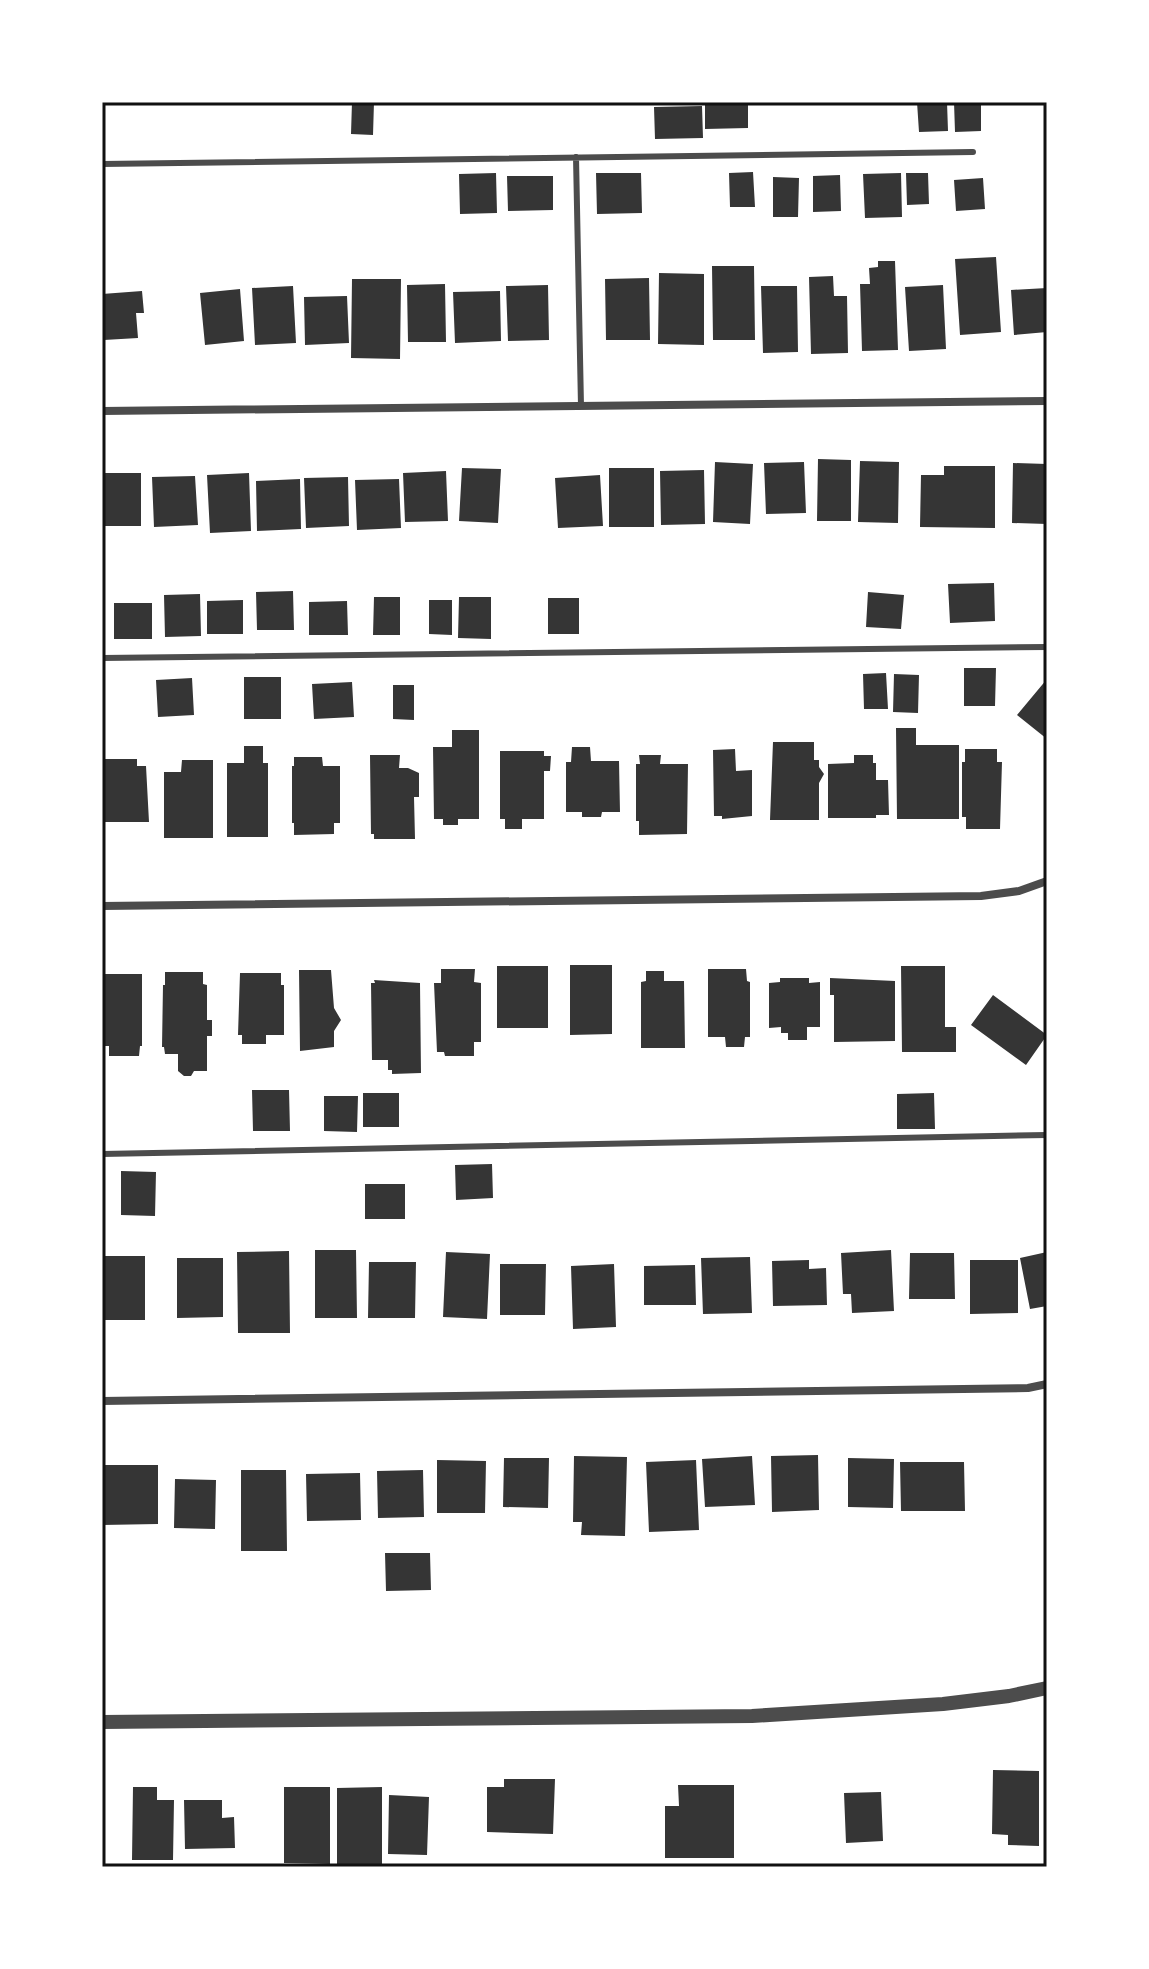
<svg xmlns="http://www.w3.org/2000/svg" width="1149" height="1969" viewBox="0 0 1149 1969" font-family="Arial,sans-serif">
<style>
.building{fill:#353535}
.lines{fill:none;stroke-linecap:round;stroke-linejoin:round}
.service{stroke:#4c4c4c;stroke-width:6}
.minor{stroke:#4c4c4c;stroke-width:8}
.tertiary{stroke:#4c4c4c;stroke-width:14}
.neatline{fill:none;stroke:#111;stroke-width:3}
</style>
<rect width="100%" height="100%" fill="#fff"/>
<path class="building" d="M352,102h22l-1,33 -22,-1z
M705,102h43v26l-43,1z
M917,102h30l1,29 -29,1z
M954,102h27v29l-26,1z
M702,106l1,32 -48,1 -1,-32z
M753,172l2,35h-25l-1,-34z
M496,173l1,40 -37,1 -1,-40z
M596,173h45l1,40 -45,1z
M901,173l1,44 -37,1 -2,-44z
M906,173h22l1,31 -22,1z
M840,175l1,36 -28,1v-36z
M507,176h46v34l-45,1z
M773,177l26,1 -1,39h-25z
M983,178l2,31 -29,2 -2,-31z
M996,257l5,75 -41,3 -5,-76z
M878,261h17l3,89 -36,1 -2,-67h10l-1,-16 9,-1z
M712,266h42l1,74h-42z
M659,273l45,1v71l-46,-1z
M833,276l1,20h13l1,57 -37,1 -2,-77z
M649,278l1,62h-44l-1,-61z
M352,279h49l-1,80 -49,-1z
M445,284l1,58h-38l-1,-57z
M548,285l1,55 -41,1 -2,-55z
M943,285l3,64 -37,2 -4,-64z
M293,286l3,57 -41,2 -3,-57z
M761,286h36l1,66 -35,1z
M1047,288v44l-33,3 -3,-45z
M240,289l4,52 -39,4 -5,-52z
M142,291l2,22h-8l2,25 -34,2 -2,-46z
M500,291l1,50 -46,2 -2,-51z
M347,296l2,47 -44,2 -1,-48z
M818,459l33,1v61h-34z
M860,461l39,1 -1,61 -40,-1z
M715,462l38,2 -3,60 -37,-2z
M804,462l2,51 -40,1 -2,-51z
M1013,463l34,1v60l-35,-1z
M944,466h51v62l-75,-1 1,-52h23z
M462,468l39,1 -3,54 -39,-2z
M609,468h45v59h-45z
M704,470l1,54 -44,1 -1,-54z
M446,471l2,50 -43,1 -2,-49z
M102,473h39v53h-39z
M249,473l2,58 -41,2 -3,-58z
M600,475l3,51 -45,2 -3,-50z
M195,476l3,49 -44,2 -2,-50z
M348,477l1,49 -43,2 -2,-50z
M300,479l1,50 -44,2 -1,-50z
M399,479l2,49 -44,2 -2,-50z
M994,583l1,38 -45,2 -2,-39z
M293,591l1,39h-37l-1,-38z
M868,592l36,3 -3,34 -35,-2z
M200,594l1,42 -36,1 -1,-42z
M374,597h26v38h-27z
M459,597h32v42l-33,-1z
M548,598h31v36h-31z
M243,600v34h-36v-33z
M429,600h23v35l-23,-1z
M347,601l1,34h-39v-33z
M114,603h38v36h-38z
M964,668h32l-1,38h-31z
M886,673l2,36h-24l-1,-35z
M894,674l25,1 -1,38 -25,-1z
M244,677h37v42h-37z
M192,678l2,37 -36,2 -2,-37z
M1047,679v60l-30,-24z
M352,682l2,35 -40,2 -2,-35z
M393,685h21v35l-21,-1z
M896,728h20v17h43v74h-62z
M452,730h27v89h-21v6h-15v-6h-9l-1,-72h19z
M773,742h41v18h5v7l5,7 -5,9v37h-49z
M244,746h19v17h5v74h-41v-74h17z
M572,747h18l1,14h28l1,51h-18l-1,5h-19v-5h-16v-50h5z
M735,749l1,22 16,-1v46l-30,3v-3h-8l-1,-66z
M965,749h32v13h5l-2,67h-34v-12h-4v-55h3z
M500,751h44v5h7l-1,15h-6v48h-22v10h-17v-10h-5z
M370,755h30l-1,13h9l11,5v24h-5l1,42h-41v-5h-3z
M639,755h22l-1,9h28l-1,70 -48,1v-14h-3v-57h4z
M854,755h19v8h3v17h12l1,35h-13v3h-48v-54l26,-1z
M294,757h28l1,9h17v57h-6v11l-40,1v-12h-2v-57h2z
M102,759h35v7h9l3,56h-47z
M182,760h31v78h-49v-66h17z
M570,965h42v69l-42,1z
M497,966h51v62h-51z
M901,966h44v61h11v25h-54z
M441,969h34l-1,13 7,1v59h-7v14h-29l-1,-4h-7l-3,-69h7z
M708,969h38l1,12 3,1v55h-5l-1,10h-18l-1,-10h-17z
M299,970h32l3,38 7,12 -7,11v16l-34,4z
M646,971h18v10h20l1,67h-44v-66l5,-1z
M165,972h38v12l4,1v35h5v16h-5v35h-13l-3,5h-7l-6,-5v-17h-13l-1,-7h-2l1,-62h2z
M240,973h41v12h3v50h-18v9h-24v-9h-4z
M102,974h40v72h-2l-1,10h-30v-10h-7z
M780,978h29v5l11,-1v45h-13v13h-19v-7h-7v-6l-12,1v-45l11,-1z
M830,978l65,3v60l-61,1v-47h-4z
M374,980l46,3 1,90 -29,1v-4h-4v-10h-16l-1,-77h4z
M993,995l54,40 -21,30 -55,-40z
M252,1090h37l1,41h-37z
M363,1093h36v34h-36z
M934,1093l1,36h-38v-35z
M324,1096h34l-1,36 -33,-1z
M492,1164l1,34 -37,2 -1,-35z
M121,1171l35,1 -1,44 -34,-1z
M365,1184h40v35h-40z
M315,1250h41l1,68h-42z
M891,1250l3,61 -42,2 -1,-19h-8l-2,-41z
M289,1251l1,82h-52l-1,-81z
M446,1252l44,2 -3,65 -44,-2z
M1047,1252v54l-17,3 -10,-51z
M910,1253h44l1,46h-46z
M102,1256h43v64h-43z
M750,1257l2,56 -49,1 -2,-56z
M177,1258h46v59l-46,1z
M809,1260v9l17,-1 1,37 -54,1 -1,-45z
M970,1260h48v53l-48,1z
M369,1262h47l-1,56h-47z
M500,1264h46l-1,51h-45z
M614,1264l2,63 -43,2 -2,-63z
M695,1265l1,40h-52v-39z
M818,1455l1,55 -47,2 -1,-56z
M574,1456l53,1 -2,79 -44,-1 1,-13h-9z
M752,1456l3,49 -50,2 -3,-48z
M504,1458h45l-1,50 -45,-1z
M848,1458l46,1 -1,49 -45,-1z
M437,1460l49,1 -1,52h-48z
M696,1460l3,70 -50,2 -3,-70z
M900,1462h64l1,49h-64z
M102,1465h56v59l-56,1z
M241,1470h45l1,81h-46z
M423,1470l1,47 -46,1 -1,-47z
M360,1473l1,47 -54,1 -1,-47z
M175,1479l41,1 -1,49 -41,-1z
M385,1553h45l1,37 -45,1z
M993,1770l46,1v75l-31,-1v-10l-16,-1z
M504,1779h51l-2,55 -66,-2v-45h17z
M678,1785h56v73h-69v-52h14z
M133,1787h24v13h17l-1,60h-41z
M284,1787h46v77l-46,-1z
M382,1787v77h-45v-76z
M881,1792l2,49 -37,2 -2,-50z
M389,1795l40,2 -2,58 -39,-1z
M184,1800h38v18l12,-1 1,31 -50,1z"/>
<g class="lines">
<path class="service" d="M576,157l5,249
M102,164l871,-12
M102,658l945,-11
M102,1154l945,-19"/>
<path class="minor" d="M102,411l945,-10
M102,906l879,-10 38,-5 28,-10
M102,1401l926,-13 19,-4"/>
<path class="tertiary" d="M102,1722l650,-6 191,-12 66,-8 38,-8"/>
</g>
<rect width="1149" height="1969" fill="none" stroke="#ffffff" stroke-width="208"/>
<rect x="104" y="104" width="941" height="1761" class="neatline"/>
</svg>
